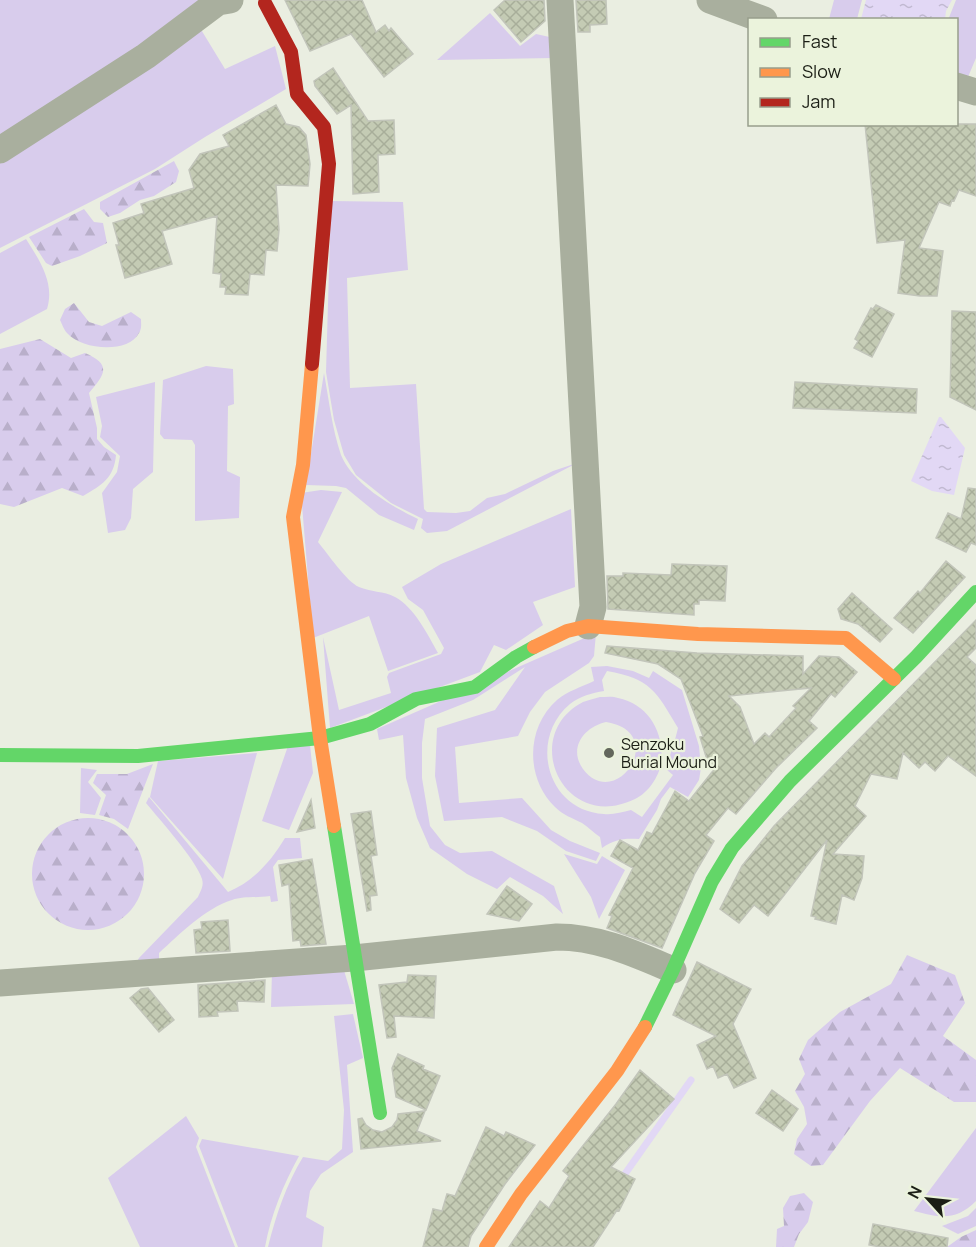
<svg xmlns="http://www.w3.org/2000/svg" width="976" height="1247" viewBox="0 0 976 1247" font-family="Manrope,sans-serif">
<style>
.green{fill:#d8ccec;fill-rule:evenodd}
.forest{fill:url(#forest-firs)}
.water{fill:url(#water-ripples)}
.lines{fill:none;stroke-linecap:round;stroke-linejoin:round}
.stream{stroke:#e2d8f5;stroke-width:7}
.building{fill:url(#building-cross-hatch);stroke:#c2c5ba;stroke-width:1.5;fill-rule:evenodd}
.street{stroke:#a9af9e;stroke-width:27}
.fast{stroke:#63d668;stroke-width:14}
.slow{stroke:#ff974d;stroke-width:14}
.jam{stroke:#b3261e;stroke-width:14}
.poi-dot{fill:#63675c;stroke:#ebf3dc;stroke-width:2}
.labels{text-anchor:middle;stroke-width:4.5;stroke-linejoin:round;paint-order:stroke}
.poi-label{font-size:16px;fill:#1b1e15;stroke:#ebf3dc;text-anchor:start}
</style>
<defs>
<pattern id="forest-firs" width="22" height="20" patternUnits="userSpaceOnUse" patternTransform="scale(1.5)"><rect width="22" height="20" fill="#d8ccec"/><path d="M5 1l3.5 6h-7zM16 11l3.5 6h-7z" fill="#b9afca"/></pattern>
<pattern id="water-ripples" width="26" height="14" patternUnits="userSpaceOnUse" patternTransform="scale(1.5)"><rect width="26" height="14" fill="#e2d8f5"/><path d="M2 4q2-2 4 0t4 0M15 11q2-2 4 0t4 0" fill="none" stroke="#c1b9d1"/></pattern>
<pattern id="building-cross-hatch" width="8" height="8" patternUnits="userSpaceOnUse" patternTransform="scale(1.5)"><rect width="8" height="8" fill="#c4cbb4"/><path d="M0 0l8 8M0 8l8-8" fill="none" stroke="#a8ae9a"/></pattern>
</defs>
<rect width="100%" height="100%" fill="#eaeee1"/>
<path class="green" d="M0,0h211l-211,143z
M834,0h28l-5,19h-28z
M956,0h20v58l-8,19 -11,2 -1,-59h-8z
M490,13l30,33 16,-12 18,4 -1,20 -116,2z
M197,23l28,46 50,-23 11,43 -81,48 -50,32 -155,79v-92z
M331,201l72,1 5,68 -61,8 3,110 66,-4 8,125 3,3 29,1 14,-2 17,-13 18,-4 48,-23 24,-8 -130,68 -20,2 -6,-5 2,-9 -32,-16 -35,-28 -12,-20 -10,-35 -8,-48z
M26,239c14,22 29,44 21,70l-47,25v-81z
M206,366l27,3 1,35 -6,2 -1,65 13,6 -1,41 -44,3v-76l-3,-5 -28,-1 -4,-5 3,-54z
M324,373c5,27 8,56 17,82 12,29 50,51 77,64l-4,11 -35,-15 -33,-27 -10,-2 -30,-1z
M155,382l-2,90 -20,17 -2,29 -6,12 -17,3 -6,-40 15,-21 3,-16 -20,-19 2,-11 -6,-29z
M321,490l21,2 -24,50c10,12 28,39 41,45 11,5 25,4 36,10 19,10 33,38 43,56l-50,18 -19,-55 -56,22 -12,-145z
M571,509l4,78 -42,15 10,23 -37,25 -12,-5 -14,27 -150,56 -7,-91 16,73 52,-17 -4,-16 2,-4 52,-19 3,-6 -21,-38 -15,-11 -6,-12 39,-23z
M596,633l-2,23 -5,7 -44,29 -15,20 -12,24 -63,11 4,56 63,-5 29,32 19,11 30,12 -4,8 -30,-10 -29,-20 -35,-14 -58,4 -9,-45 2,-48 58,-18 30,-43 -52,33 -48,19 -3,24v35l8,48 15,19 15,8 32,-2 62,35 9,28 -20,-18 -33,-19 -13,12 -30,-15 -37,-26 -13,-30 -11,-40 -3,-43 -24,5 -2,-11z
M607,666l26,5 16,7 4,-7 29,19 17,56 2,22 -2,12 -11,17 -18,-10 -9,12 -4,11 -18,29c-15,-1 -24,0 -37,9l-2,-11c-6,-4 -12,-10 -18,-14 -10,-5 -19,-8 -27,-16 -30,-29 -29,-80 2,-107 11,-9 24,-13 37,-19l-3,-14zM607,671c44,8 49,20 71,57 -3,14 -9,27 -11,42l6,5 -31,42 -11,-7c-9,2 -18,5 -27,4 -57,-3 -76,-75 -34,-110 10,-8 22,-11 34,-13l-2,-11z
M600,697c6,0 13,-1 18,1 31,6 47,36 43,65 -2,14 -13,30 -26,36 -72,35 -116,-64 -52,-97 5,-2 11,-3 17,-5zM606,722c64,10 10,91 -23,47 -15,-21 1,-42 23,-47z
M310,745l3,28 -24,57 -27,-9 26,-75z
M257,753l-34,126 -73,-82 8,-36z
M81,768l16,2 -9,12 13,16 -6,17 -15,-2z
M149,797l79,95c26,-11 43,-31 57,-54h15l2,20 -24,2 -5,7 5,34 -7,1 -1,-6c-12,2 -27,0 -38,4 -28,9 -52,34 -73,53v10l-24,2 4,-7 59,-61c3,-7 6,-11 4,-18 -5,-18 -43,-60 -56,-76z
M564,854l33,10 5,-8 23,14 -26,49 -8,-22z
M343,967l11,37 -83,3 1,-36z
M353,1014l10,44 -16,7 6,87 -32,22 -11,17 -4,26 18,10 -2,20h-54c8,-32 18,-62 35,-90l25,4 14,-12 2,-39 -10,-94z
M186,1116l13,22 -3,9 39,100h-95l-32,-69z
M976,1128v73c-20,20 -36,17 -62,10z
M202,1139l97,17c-16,29 -28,59 -34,91h-27l-39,-101z
M976,1208v18l-18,8 -16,-8 26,-10z"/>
<path class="forest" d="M174,161l5,10 -3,11 -22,14 -14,4 -20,13 -12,4 -8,-8v-7z
M84,209l10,13 9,1 4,20 -27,13 -28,10 -6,-3 -17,-26z
M74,303l15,19 13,4 29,-14 10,7c0,5 1,9 -2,14 -11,21 -57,17 -72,0 -3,-3 -5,-9 -7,-13l5,-11z
M40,339l31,19 14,-5c28,12 19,22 4,40l8,35v11l7,8 12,8c-2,23 -14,30 -33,41l-21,-8 -48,19 -14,-3v-155z
M153,764l-25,65 -14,-10 -15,-4 7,-20 -13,-12 4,-9h30z
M32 874a56 56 0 1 1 112 0a56 56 0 1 1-112 0Z
M907,955l48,20 10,28 -22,33 33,24v42h-22l-54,-34 -30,33 -47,64 -12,1 -17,-12 3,-15 10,-15 -3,-17 -9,-16 10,-17 -6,-15 9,-19 32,-28 51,-28z
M804,1193l9,9 -5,20 -9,12 -5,13h-18l1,-18 7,-3 -1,-18 7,-12z
M976,1230v17h-29l14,-10z"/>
<path class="water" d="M866,0h86l-6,11 -1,8h-84z
M939,417h2l24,31 -11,47 -22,-4 -21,-10z"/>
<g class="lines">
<path class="stream" d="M620,1181l71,-101"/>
</g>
<path class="building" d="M285,0h77l14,32 9,-7 4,6 2,-3 22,26 -29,23 -33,-43 -41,17z
M505,0h39l1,21 -24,21 -27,-32z
M576,0h30l1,24 -17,1v7h-12z
M333,68l35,53 26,-1 1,34 -17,1 1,37 -26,2 -2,-89 -14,9 -22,-28 -1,-5z
M276,105l10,19 13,3 7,8 4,29 -2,22 -32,-1 3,45 -2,21 -11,-1 -2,25 -14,-1 -2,21 -23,-1 1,-7h-6l1,-13 -8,-1 4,-57 -55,15 10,33 -47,14 -9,-33h3l-6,-22 31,-10 -3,-9 53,-16 -5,-18 11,-16 29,-8 -6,-11z
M865,124h111v72l-17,-6 -5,11 -2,-1 -2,6 -11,-4 -20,46 24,3 -6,45h-17l-22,-3 7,-53 -28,3z
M876,305l18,9 -22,43 -18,-9 4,-7 -3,-2 16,-31 2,1z
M952,311l24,1v98l-26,-13z
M795,382l122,7 -1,24 -123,-5z
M968,488l8,1v56l-5,-2 -5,9 -30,-14 12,-25 13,6z
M946,561l19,16 -52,56 -19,-15 24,-27 2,2z
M672,564l55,2 -2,35 -26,-1v4h-5v11l-86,-6 -1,-33h16v-3l48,2z
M852,593l40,36 -12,13 -22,-18 -17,-5 -3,-10z
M976,620v28l-9,9 9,8v111l-28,-20 -13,15 -10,-9 -6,6 -16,-15 -6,26 -26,-5 -16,32 11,10 -33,38 31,2 -2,22 -8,22 -12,-5 -6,29 -21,-5 1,-2 -5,-1 16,-76 -59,76 -14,-11 -15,18 -19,-14 22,-43 32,-40z
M607,646l90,7 106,3v18l16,-18 20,1 18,15 -22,25 -4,-3 -22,27 8,7 -41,40 -40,46 -8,-6 -22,27 8,6 -19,32 -33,75 -55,-20 5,-12 -3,-1 24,-47 -22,-12 9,-16 18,10 9,-18 5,2 23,-43 14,10 27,-34 -8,-4 -8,-26 3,-1 -22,-57 -23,-15 -53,-11zM811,688l-18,18 3,2 -27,29 -4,-4 -11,11 -14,-37 -11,-11z
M311,800l4,28 -18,4z
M371,811l6,44 -6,1 6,39 -7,1 1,14 -4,1 -16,-97z
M312,859l14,85 -25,2 -1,-6 -7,1 -4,-57 -7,2 -3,-21z
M507,886l25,18 -13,17 -32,-7z
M228,920l2,31 -34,2 -2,-23 8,-1 -1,-7z
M697,962l54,27 -18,35 23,54 -22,10 -7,-14 -9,4 -5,-12 -6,3 -10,-24 19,-9 -43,-21z
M408,975l28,1 -2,42 -40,-2 2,21 -9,1 -8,-53 28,-3z
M265,980l-1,22 -27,-1 1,10 -21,1 1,4 -19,1 -1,-32z
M148,988l26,32 -15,12 -29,-34 11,-9z
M398,1054l26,12 -1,3 17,7 -14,34 -30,-13 -4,-29z
M640,1070l34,29 -63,68 24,12 -16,32 -2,-1 -24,37h-84l31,-46 9,7 20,-32 -6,-5 53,-67z
M772,1090l26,19 -15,22 -27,-18z
M425,1111l-8,20 24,10 -80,8 -3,-30 4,-1 4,7 7,5 9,2 10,-5 5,-7 1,-6z
M486,1127l18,9 2,-4 29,13 -30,39 -34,52 -3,11h-45l10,-38 9,2 5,-17 8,2z
M873,1224l75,14 -1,9h-66l-12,-2z"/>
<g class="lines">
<path class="street" d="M560,0l33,607 -5,19
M710,0l54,20
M956,86l20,6
M0,150l146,-94 72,-54 12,-2
M0,983l354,-25 203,-21c42,0 78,17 116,33"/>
<path class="fast" d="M0,755l138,1 182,-18 50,-14 46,-25 59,-12 41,-30 18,-10
M334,826l46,287
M645,1027l27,-55 40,-91 20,-33 58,-67 126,-124 60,-65"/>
<path class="slow" d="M312,364l-9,101 -10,52 27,221 14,88
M534,647l33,-16 21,-5 110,8 148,4 48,41
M486,1247l35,-53 96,-123 28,-44"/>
<path class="jam" d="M265,3l26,49 6,42 27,33 5,37 -17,200"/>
</g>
<circle class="poi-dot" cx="609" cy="753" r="6"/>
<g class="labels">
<g class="poi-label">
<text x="621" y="750">Senzoku<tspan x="621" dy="18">Burial Mound</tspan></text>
</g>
</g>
<rect x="748" y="18" width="210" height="108" fill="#ebf3dc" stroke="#989e8c" stroke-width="1.5"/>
<rect x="760" y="38" width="30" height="9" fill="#63d668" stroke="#989e8c" stroke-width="1.5"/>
<text x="802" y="48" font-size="18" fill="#1b1e15">Fast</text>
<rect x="760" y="68" width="30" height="9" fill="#ff974d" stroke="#989e8c" stroke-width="1.5"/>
<text x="802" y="78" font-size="18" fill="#1b1e15">Slow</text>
<rect x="760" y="98" width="30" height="9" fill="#b3261e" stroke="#989e8c" stroke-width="1.5"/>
<text x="802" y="108" font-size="18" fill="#1b1e15">Jam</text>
<g transform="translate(928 1199) rotate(297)" stroke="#ebf3dc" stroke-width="4.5" paint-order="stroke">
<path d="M0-4.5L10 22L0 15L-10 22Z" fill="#1b1e15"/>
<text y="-9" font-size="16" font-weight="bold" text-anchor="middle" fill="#1b1e15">N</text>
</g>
</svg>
